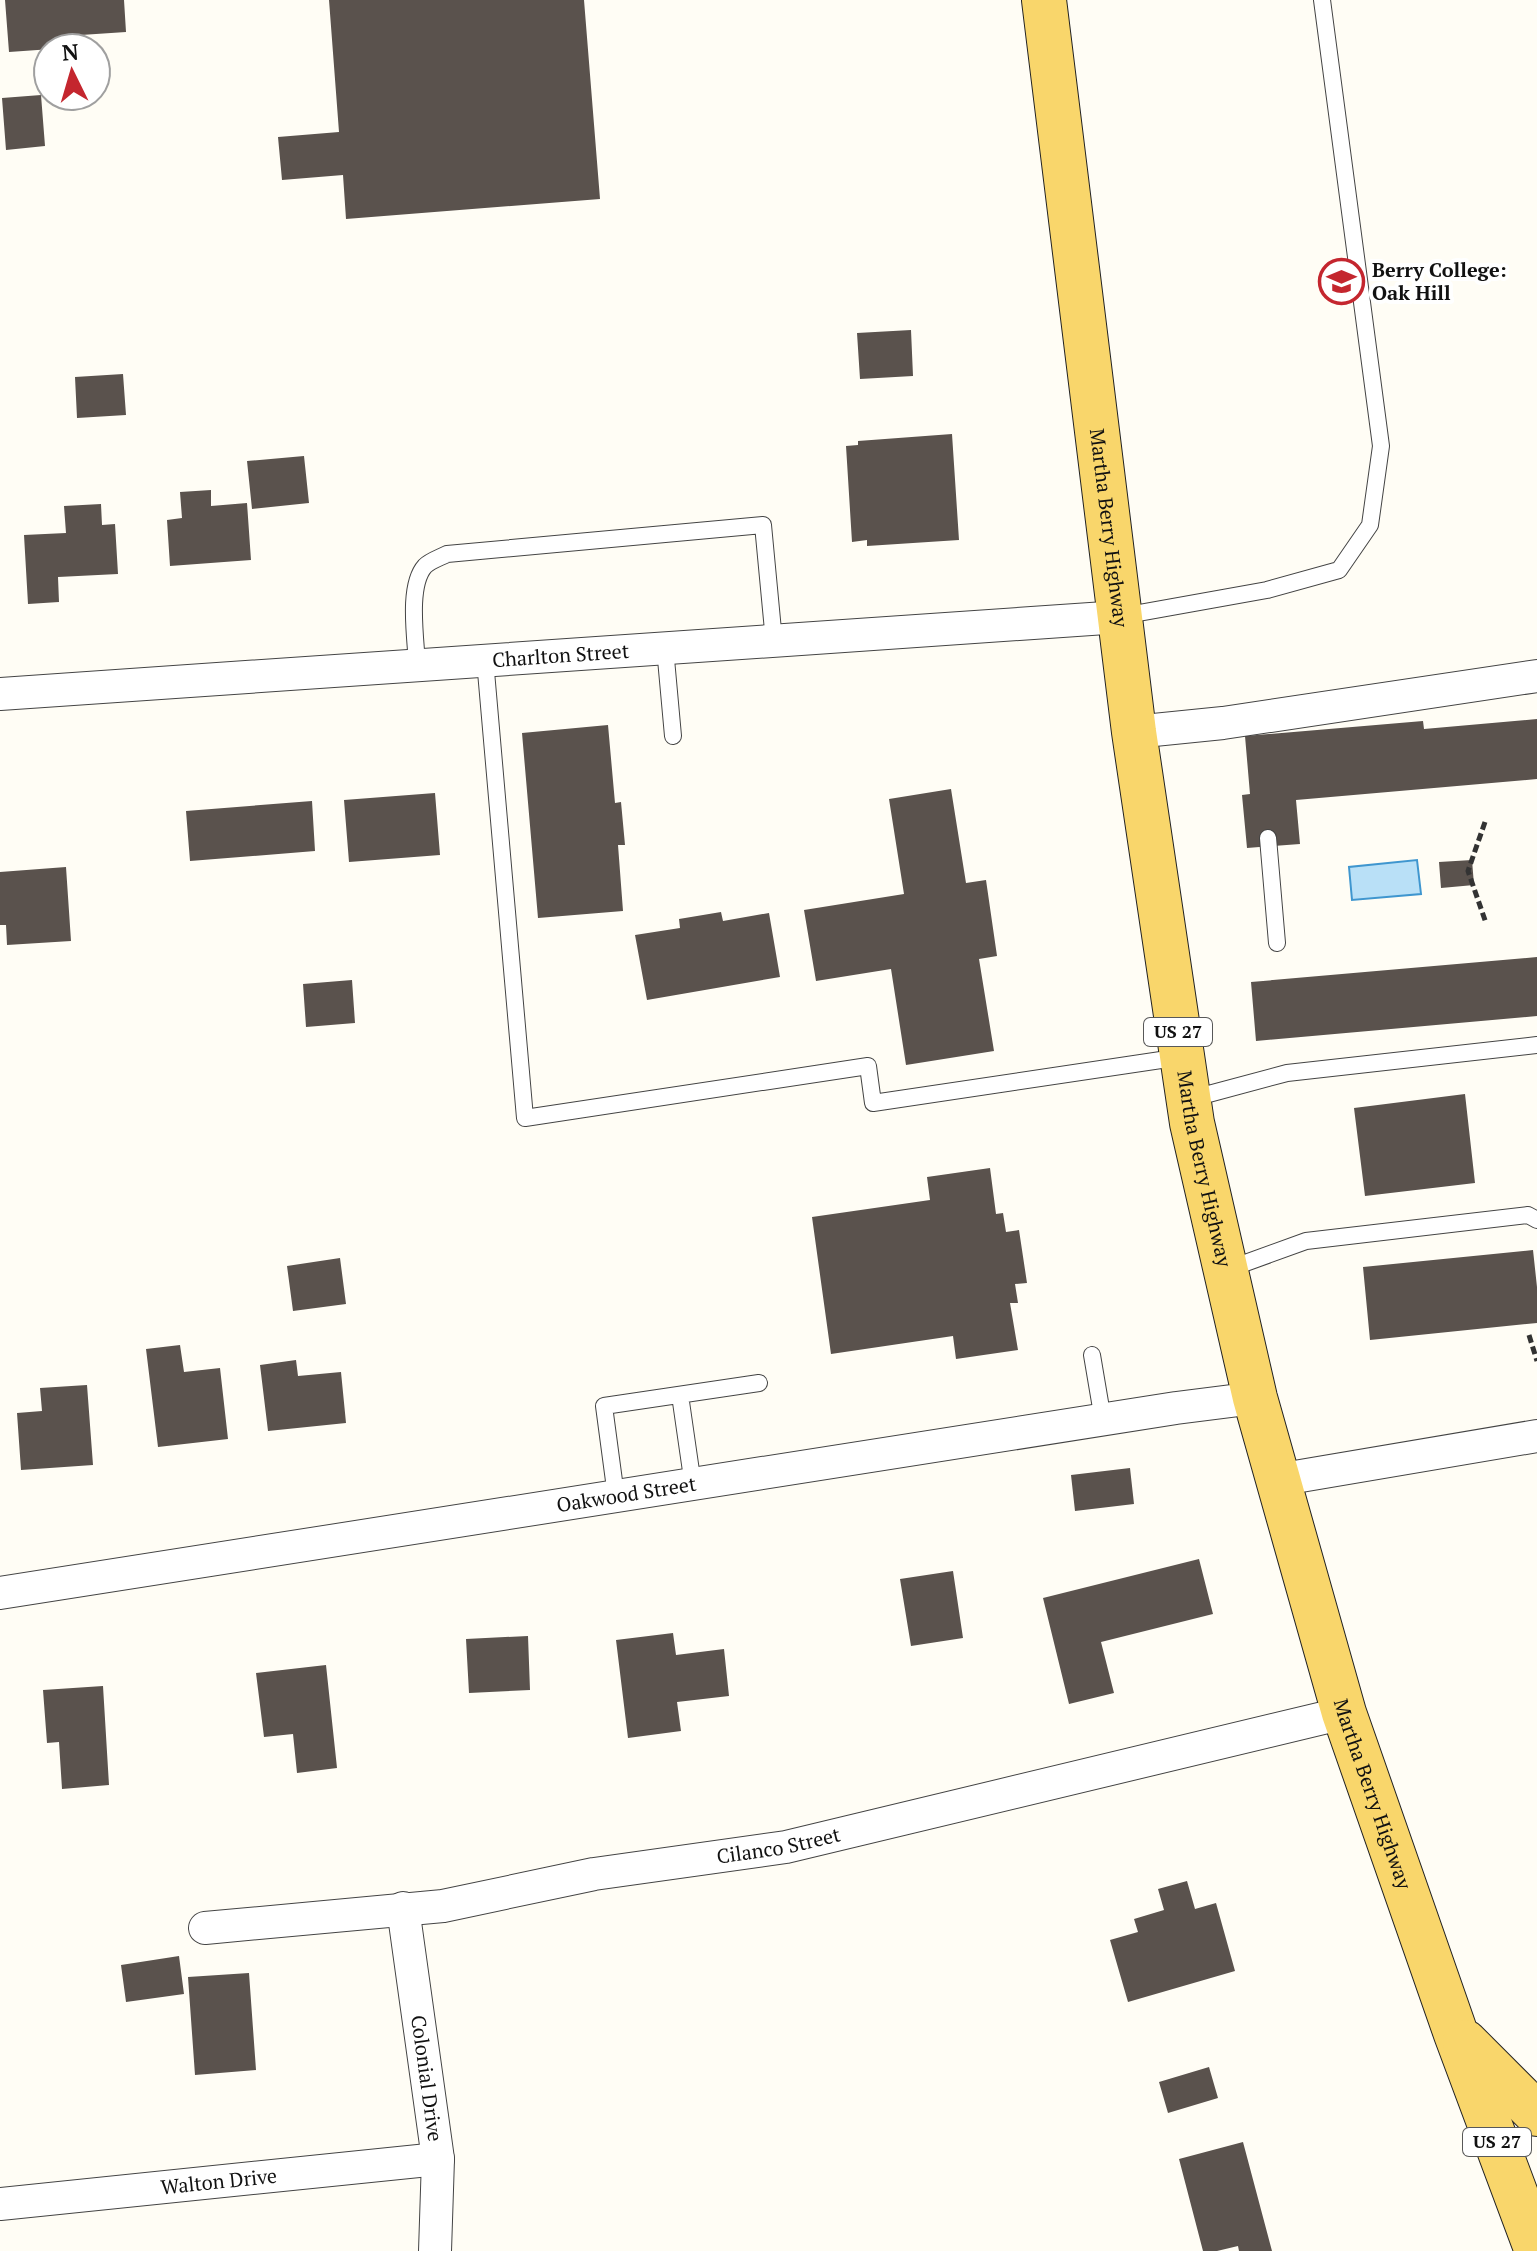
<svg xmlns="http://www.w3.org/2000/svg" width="1537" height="2251" viewBox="0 0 1537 2251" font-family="'PT Serif',serif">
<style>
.water{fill:#b9e0f7;stroke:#3f96cf;stroke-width:2}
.building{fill:#5a524d}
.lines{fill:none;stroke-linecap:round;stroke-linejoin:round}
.lane-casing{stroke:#444;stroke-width:18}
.street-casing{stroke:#444;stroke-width:34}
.primary-casing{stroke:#222;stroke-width:46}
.path{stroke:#333;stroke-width:5;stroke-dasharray:8 4;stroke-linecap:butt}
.lane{stroke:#fff;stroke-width:16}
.street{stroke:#fff;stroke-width:32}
.primary{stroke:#f9d66b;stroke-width:44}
.labels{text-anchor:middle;stroke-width:8;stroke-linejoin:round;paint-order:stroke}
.shield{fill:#fff;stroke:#585858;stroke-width:2}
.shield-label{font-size:18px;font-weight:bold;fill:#111}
.poi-label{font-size:20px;font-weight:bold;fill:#111;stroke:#fff;text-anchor:start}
.street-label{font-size:20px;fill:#111;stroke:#fff}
</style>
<rect width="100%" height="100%" fill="#fffdf5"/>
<path class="water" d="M1417,860l4,34 -69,6 -3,-33z"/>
<path class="building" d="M5,0h119l2,32 -60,4v12l-57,4z
M329,0h255l16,199 -254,20 -3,-44 -61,5 -4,-43 61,-5z
M41,95l4,51 -39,4 -4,-52z
M911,330l2,46 -53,3 -3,-46z
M123,374l3,41 -49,3 -2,-41z
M952,434l7,106 -92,6v-6l-15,2 -6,-96 12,-1v-4z
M304,456l5,47 -57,6 -5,-48z
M211,490v16l36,-3 4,57 -81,6 -3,-46 15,-2 -2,-26z
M101,504l1,21 13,-1 3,50 -60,3 1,25 -31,2 -4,-69 42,-2 -2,-27z
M1537,719v60l-241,21 4,44 -53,4 -5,-53 8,-1 -5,-58 178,-15 1,8z
M608,725l7,78 6,-1 4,43h-7l5,66 -85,7 -16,-185z
M951,789l15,94 20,-3 11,76 -18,3 15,92 -88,14 -15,-96 -75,12 -12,-71 100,-16 -15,-95z
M435,793l5,62 -91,7 -5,-62z
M312,801l3,50 -125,10 -4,-50z
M1472,860l2,25 -33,3 -2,-26z
M66,867l5,74 -64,4 -1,-20h-6v-53z
M721,912l2,9 46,-8 11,64 -133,23 -12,-65 45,-7 -1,-9z
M1537,957v59l-281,25 -5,-59z
M352,980l3,43 -49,4 -3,-43z
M1465,1094l10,89 -110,13 -11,-88z
M990,1168l6,46 7,-1 3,19 13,-2 8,53 -12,1 3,19h-8l8,47 -62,9 -3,-23 -122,18 -19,-137 118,-17 -3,-23z
M1533,1250l4,37v36l-167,17 -7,-73z
M340,1258l6,46 -53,7 -6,-45z
M180,1345l4,27 36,-4 8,71 -70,8 -12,-98z
M296,1360l2,16 43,-4 5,51 -78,8 -8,-66z
M87,1385l6,80 -72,5 -4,-57 25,-2 -2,-23z
M1130,1468l4,36 -59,7 -4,-36z
M1199,1559l14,55 -112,28 13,51 -45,11 -26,-106z
M953,1571l10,67 -52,8 -11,-67z
M673,1633l3,22 48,-6 5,47 -52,6 4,29 -53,7 -12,-98z
M528,1636l2,54 -61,3 -3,-54z
M326,1665l11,103 -40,5 -4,-39 -29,3 -8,-64z
M103,1686l6,99 -47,4 -3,-47 -12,1 -4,-53z
M1187,1881l8,28 21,-6 19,68 -107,31 -18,-62 28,-8 -4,-13 30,-9 -6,-21z
M179,1956l5,38 -58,8 -5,-37z
M249,1973l7,97 -61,5 -7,-98z
M1209,2067l9,31 -50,15 -9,-31z
M1243,2142l29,109h-33l-1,-5 -21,5h-14l-24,-92z"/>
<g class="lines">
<defs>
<path id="lane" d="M1122,616l145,-26 72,-20 31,-45 11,-79 -59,-446
M665,648l8,88
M485,660l40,458 343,-52 5,37 308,-46
M417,665c-1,-25 -10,-79 8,-99 5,-5 14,-8 22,-12l316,-29 11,116
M1268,838l9,105
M1190,1099l97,-26 250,-28
M1226,1270l80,-29 222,-26 9,5
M1092,1355l11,65
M680,1395l13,90
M616,1496l-12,-90 155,-23"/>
<g id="street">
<path id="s1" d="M0,694l1120,-77"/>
<path d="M1134,732l89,-9 314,-47"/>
<path d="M1277,1480l260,-44"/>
<path id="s2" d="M0,1593l1176,-185 79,-10"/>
<path id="s3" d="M403,1908l35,251 -3,92"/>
<path id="s4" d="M205,1928l238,-22 151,-32 192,-27 558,-134"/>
<path id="s5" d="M0,2204l438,-45"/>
</g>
<g id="primary">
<path id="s6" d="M1044,0l90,732 58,391 63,275 89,315 112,321 81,217"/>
<path d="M1465,2042l72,72"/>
</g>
</defs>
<use href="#lane" class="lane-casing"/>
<use href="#street" class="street-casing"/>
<use href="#primary" class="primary-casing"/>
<path class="path" d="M1485,822l-17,49 18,52
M1529,1335l8,26"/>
<use href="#lane" class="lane"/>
<use href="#street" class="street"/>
<use href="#primary" class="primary"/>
</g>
<defs>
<symbol id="university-ring" viewBox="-11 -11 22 22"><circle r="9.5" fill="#fff" stroke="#c4262e" stroke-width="1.5"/><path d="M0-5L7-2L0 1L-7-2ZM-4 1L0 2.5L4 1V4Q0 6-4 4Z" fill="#c4262e"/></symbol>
</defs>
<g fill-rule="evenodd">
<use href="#university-ring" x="1316" y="256" width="51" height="51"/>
</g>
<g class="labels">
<g class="shield">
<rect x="1144" y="1018" width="68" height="28" rx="6"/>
<rect x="1463" y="2128" width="68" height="28" rx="6"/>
</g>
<g class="shield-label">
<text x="1178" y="1038">US 27</text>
<text x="1497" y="2148">US 27</text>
</g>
<g class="poi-label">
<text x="1372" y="277">Berry College:<tspan x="1372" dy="23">Oak Hill</tspan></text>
</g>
<g class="street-label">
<text dy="7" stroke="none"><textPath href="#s6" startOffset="532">Martha Berry Highway</textPath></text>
<text dy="7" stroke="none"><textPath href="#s1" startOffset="562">Charlton Street</textPath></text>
<text dy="7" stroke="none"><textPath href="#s6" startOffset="1180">Martha Berry Highway</textPath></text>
<text dy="7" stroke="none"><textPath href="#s2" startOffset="634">Oakwood Street</textPath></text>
<text dy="7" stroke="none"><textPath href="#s6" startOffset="1828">Martha Berry Highway</textPath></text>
<text dy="7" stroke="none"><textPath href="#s4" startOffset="580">Cilanco Street</textPath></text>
<text dy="7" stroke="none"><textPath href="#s3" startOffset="172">Colonial Drive</textPath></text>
<text dy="7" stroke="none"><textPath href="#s5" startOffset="220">Walton Drive</textPath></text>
</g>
</g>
<g transform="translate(72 72) rotate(355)"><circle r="38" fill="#ffffff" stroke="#a0a0a0" stroke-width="2"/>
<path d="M0-6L14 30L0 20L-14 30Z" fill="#c4262e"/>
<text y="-12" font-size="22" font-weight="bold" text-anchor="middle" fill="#111111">N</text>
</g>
</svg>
